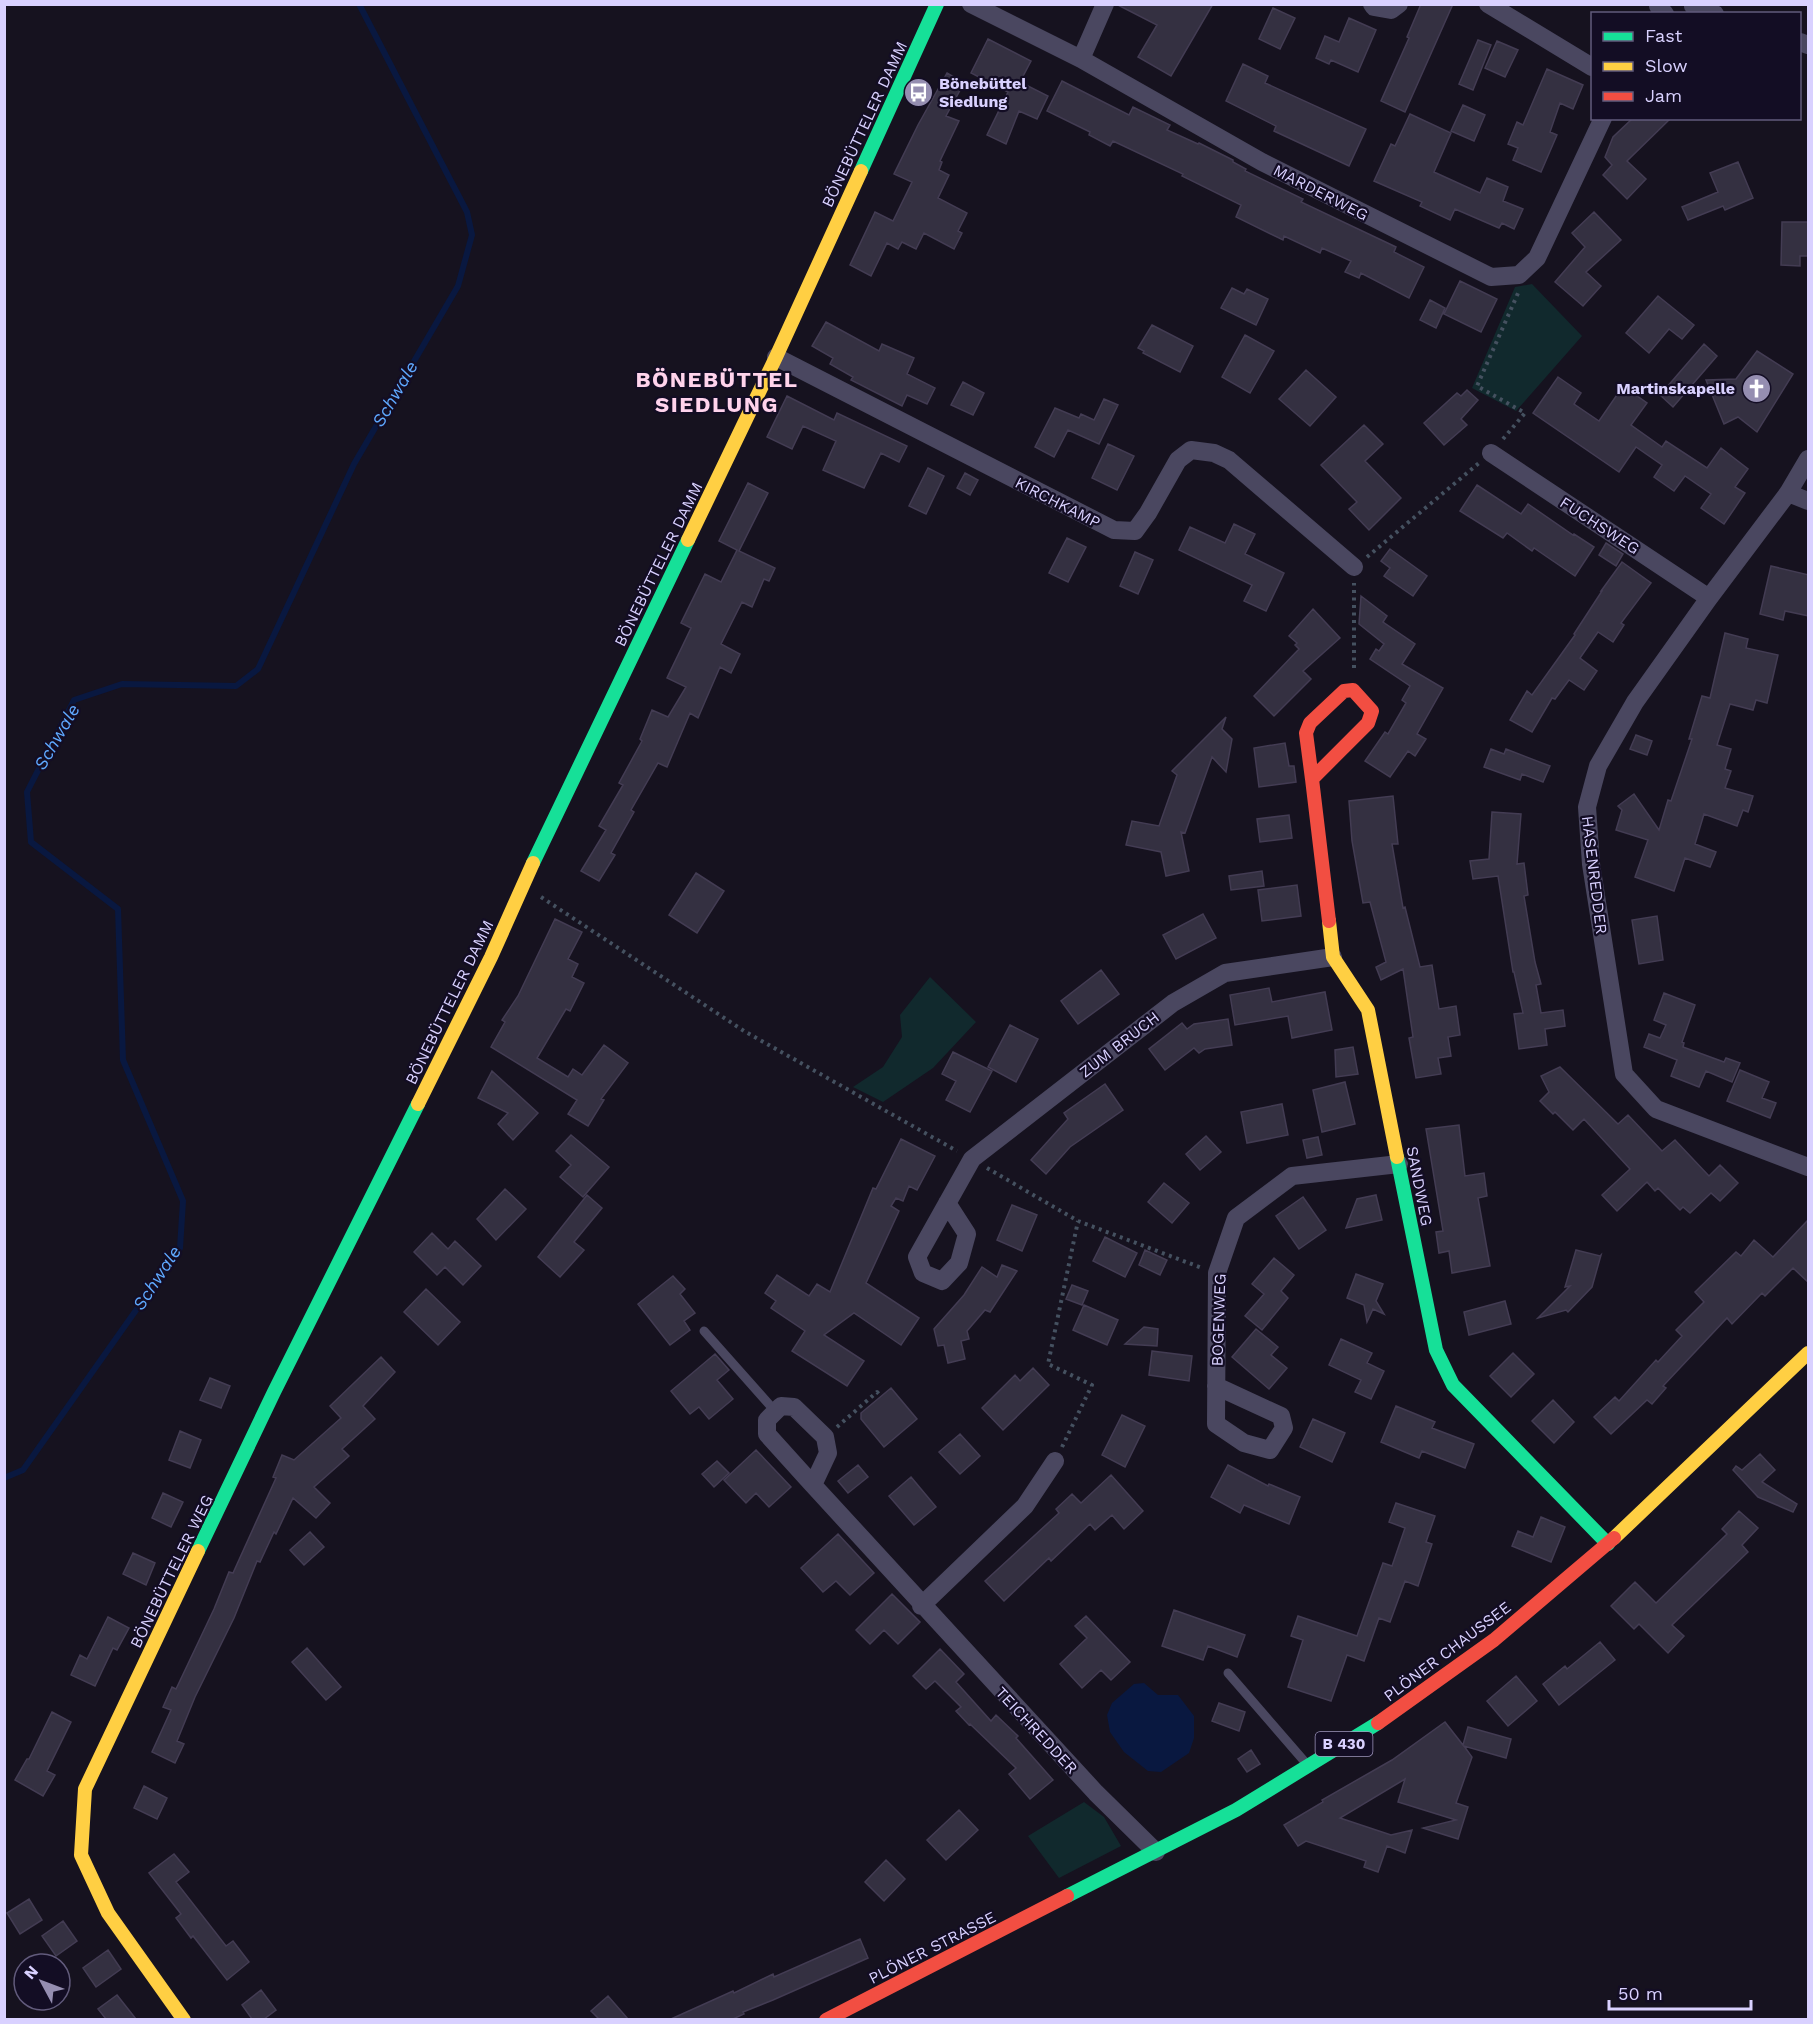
<svg xmlns="http://www.w3.org/2000/svg" width="1813" height="2024" viewBox="0 0 1813 2024" font-family="'Work Sans',sans-serif">
<style>
.green{fill:#11292d}
.water{fill:#091840}
.lines{fill:none;stroke-linecap:round;stroke-linejoin:round}
.stream{stroke:#091840;stroke-width:6}
.building{fill:#343041;stroke:#433c53;stroke-width:1.5}
.path{stroke:#455160;stroke-width:4;stroke-dasharray:3 4.5;stroke-linecap:butt}
.lane{stroke:#4a4760;stroke-width:9}
.street{stroke:#4a4760;stroke-width:18}
.fast{stroke:#16e098;stroke-width:14}
.slow{stroke:#ffcf43;stroke-width:14}
.jam{stroke:#f24e42;stroke-width:14}
.labels{text-anchor:middle;stroke-width:4.5;stroke-linejoin:round;paint-order:stroke}
.shield{fill:#130d24;stroke:#9e96bd;stroke-width:1.5}
.shield-label{font-size:15px;font-weight:bold;fill:#d9d1ff}
.poi-label{font-size:16px;font-weight:bold;fill:#d9d1ff;stroke:#130d24;text-anchor:start}
.street-label{font-size:16px;fill:#d9d1ff;stroke:#130d24}
.water-label{font-size:18px;font-style:italic;fill:#5fa9ff;stroke:#130d24}
.district-label{font-size:22px;font-weight:bold;letter-spacing:1.5px;fill:#ffd3ec;stroke:#130d24}
</style>
<rect width="100%" height="100%" fill="#16121f"/>
<path class="green" d="M1532,284l50,52 -66,75 -44,-23 43,-101z
M930,977l46,45 -43,46 -50,34 -30,-15 30,-20 19,-30 -2,-22z
M1084,1802l20,15 17,29 -62,32 -31,-42z"/>
<path class="water" d="M1144,1683l14,12h20l16,21v22l-5,15 -28,19 -13,-1 -24,-19 -14,-20 -3,-17 5,-12 22,-19z"/>
<g class="lines">
<path class="stream" d="M4,1478l19,-8 157,-222 3,-47 -60,-141 -5,-151 -87,-67 -4,-50 47,-92 48,-16 114,2 22,-17 96,-205 104,-178 14,-51 -5,-23 -108,-208"/>
</g>
<path class="building" d="M1116,4h97l-42,72 -33,-19 19,-32z
M1421,4h32l-48,108 -24,-11 28,-63 -2,-1z
M1273,8l22,10 -15,31 -21,-10z
M1349,18l27,12 -18,42 -27,-12 -2,4 -13,-6 9,-22 14,6z
M988,39l43,22 -11,21 28,14 -11,23 -18,-8 -13,33 -19,-9 21,-43 -37,-19z
M1478,40l13,5 -18,45 -14,-6z
M1497,41l21,9 -13,27 -20,-9z
M1243,64l25,12 -3,7 101,46 -17,37 -75,-35 2,-5 -50,-25z
M1547,69l36,16 -10,24 -13,-6 -10,29 7,3 -16,37 -28,-12 5,-12 -10,-4 9,-22 6,3z
M947,73l17,10 -18,33 13,5 -19,40 2,1 -3,8 10,5 -11,23 29,15 -9,18 4,2 -8,16 -30,-16 -8,16 -14,-7 -4,7 -11,-6 -16,33 -21,-11 25,-53 18,9 19,-39 -18,-8 24,-49z
M1062,81l67,34 4,-8 37,18 -3,5 31,14 1,-1 34,17v2l13,7 -1,2 58,28 -2,3 95,45 -2,5 30,15 -15,31 -48,-25 -2,5 -14,-6 6,-11 -29,-13 -2,5 -36,-17 -1,4 -47,-23 5,-12 -59,-29 1,-2 -70,-33 -3,5 -21,-11 1,-3 -43,-21z
M1463,105l22,10 -11,26 -23,-10z
M1410,114l41,19 -17,39 46,21 7,-15 21,9 -5,14 20,8 -9,20 -12,-6 -3,5 -44,-19 -5,11 -30,-14 2,-4 -48,-21 17,-37 4,2z
M1633,118h38l-44,43 19,18 -19,20 -24,-24 9,-10 -7,-8 8,-20z
M1738,162l15,36 -28,12 -2,-4 -35,14 -6,-13 36,-15 -8,-19z
M1594,212l27,28 -35,32 15,14 -18,20 -28,-24 30,-35 -13,-14z
M1782,222h27v34h-9v10l-19,-1z
M1460,281l37,18 -16,33 -37,-18z
M1232,288l12,6 3,-5 21,10 -12,26 -35,-17z
M1658,296l36,29 -12,14 -13,-10 -20,24 -23,-20z
M1430,300l15,8 -9,20 -16,-8z
M826,322l53,29 3,-7 32,14 -7,16 28,14 -8,16 -20,-9 -5,11 -51,-26 2,-3 -23,-13 3,-6 -21,-12z
M1152,325l41,21 -13,26 -37,-19 1,-2 -6,-3z
M1245,335l29,16 -24,42 -28,-16z
M1704,344l13,12 -44,51 -13,-12z
M1757,351l36,23 -36,58 -19,-15 -14,7 -18,-44 30,-1z
M1306,370l30,27 -26,29 -31,-27z
M1558,377l23,16 -7,11 25,17 24,-35 24,17 -16,22 31,22 4,-6 41,27 14,-20 27,21 -13,18 10,6 -21,31 -23,-16 10,-14 -26,-18 -11,15 -20,-14 8,-12 -26,-18 -17,25 -86,-59z
M963,382l21,11 -11,22 -22,-10z
M1467,390l11,10 -17,19 6,6 -23,20 -20,-22 33,-30 4,3z
M787,396l47,24 3,-7 70,33 -8,16 -18,-9 -17,35 -41,-18 13,-29 -33,-15 -11,23 -25,-12z
M1104,399l14,6 -19,39 -31,-14 -14,27 -19,-10 20,-39 24,10 2,-4 13,6z
M1364,425l19,19 -18,17 36,37 -32,32 -20,-21 8,-7 -36,-37z
M1108,444l26,12 -17,34 -25,-12z
M928,468l16,8 -18,38 -17,-8z
M965,473l13,7 -8,15 -13,-7z
M748,483l20,10 -29,58 36,17 -6,13 -5,-2 -12,28 -10,-5 -21,42 19,10 -9,19 -11,-6 -22,51 -8,-5 -23,54 -9,-4 -27,47 3,2 -23,41 4,2 -16,26 -18,-10 25,-41 -7,-4 24,-41 -4,-2 23,-42 -2,-2 12,-29 16,7 18,-30 -19,-9 24,-50 -10,-5 24,-49 16,8 16,-32 -18,-9z
M1477,485l44,29 7,-10 45,31 1,-1 20,13 -19,29 -41,-28 -2,3 -25,-18 -4,5 -43,-27z
M1234,524l21,10 -10,20 39,19 -18,38 -22,-10 8,-16 -73,-35 11,-23 35,16z
M1067,538l19,9 -18,35 -19,-9z
M1606,543l17,11 -7,12 -17,-11z
M1390,549l37,27 -14,20 -29,-20 6,-8 -9,-7z
M1135,552l18,8 -15,34 -18,-8z
M1622,562l29,21 -30,40 3,2 -11,17 -15,-10 -18,26 17,13 -13,19 -15,-10 -14,19 -3,-1 -20,34 -22,-12 17,-29 5,4 43,-60 -1,-1 28,-43h-1z
M1771,566l38,9v41l-24,-5 -2,9 -23,-6z
M1361,596l26,20 -4,6 32,22 -13,20 41,24 -26,46 9,5 -11,17 -7,-5 -18,26 -25,-16 20,-29 3,2 18,-31 -4,-3 8,-14 -40,-27 6,-10 3,2 5,-7 -25,-20z
M1313,609l27,29 -37,33 8,8 -37,37 -20,-20 45,-47 -4,-4 2,-2 -8,-7z
M1725,633l23,6 -2,9 32,7 -11,48 -11,-3 -3,10 -23,-6 -13,41 14,4 -6,20 6,2 -6,17 28,8 -5,16 -5,-2 -6,16 -33,-12 -9,30 21,8 -6,15 -25,-9 -11,33 -39,-14 13,-37 -32,-10 6,-20 -4,-4 16,-12 25,36 9,-30 3,1 21,-62h-3l13,-43 8,2z
M1226,717l-4,12 10,10 -6,33 -14,-15 -27,76 -4,-1 8,39 -23,5 -5,-24 -35,-7 6,-24 27,5 18,-51 -5,-4z
M1636,735l16,6 -5,14 -17,-6z
M1285,743l4,23h5l2,16 -37,5 -5,-39z
M1491,749l13,5 2,-5 44,17 -7,16 -21,-8 -2,6 -36,-13z
M1393,796l5,48h-6l11,64 2,-1 15,60 12,-2 7,44 17,-3 4,29 -12,2 3,19 -13,2 3,16 -25,4 -7,-40 4,-1 -10,-68 -22,11 -5,-13 10,-5 -16,-60 -7,1 -11,-62 -3,-40z
M1492,812l29,2 -4,50 7,-1 4,32 -4,1 11,66 6,22 -5,1 5,28 22,-3 2,16 -20,3 2,16 -28,4 -5,-35 9,-1 -9,-41h-1l-15,-96 -25,3 -3,-18 19,-2z
M1289,815l3,23 -32,4 -3,-23z
M1262,871l2,15 -33,4 -2,-14z
M696,873l28,18 -27,42 -28,-18z
M1297,885l4,31 -39,5 -4,-31z
M1203,914l13,24 -40,21 -13,-24z
M1657,916l6,44 -24,4 -7,-44z
M555,919l27,13 -14,27 10,5 -6,13 12,6 -14,28 -4,-2 -29,49 31,19 5,-8 9,6 22,-30 24,18 -27,36 3,1 -16,26 -20,-12 9,-14 -86,-53 14,-25 -3,-2 16,-24z
M1101,970l18,24 -41,30 -17,-23z
M1269,988l3,14 53,-10 7,38 -40,8 -4,-22 -53,9 -5,-30z
M1664,993l31,12 -13,37 2,1 -1,4 41,15 2,-4 14,5 -8,19 -26,-11 -7,16 -28,-11 6,-16 -33,-13 5,-13 11,4 6,-13 -12,-5z
M1228,1019l4,26 -27,4 -6,4 -5,-5 -29,22 -16,-21 33,-26 5,6 7,-5z
M1010,1025l28,14 -22,43 -28,-15z
M1353,1047l5,27 -22,3 -1,-27z
M953,1052l39,19 -22,41 -24,-12 10,-19 -14,-7z
M1560,1067l58,57 10,-9 34,36 13,-11 34,36 11,-11 18,18 -18,18 -9,-8 -21,20 -7,-6 -3,3 -22,-22 -3,3 -8,-9 -30,29 -15,-16 28,-26 -46,-50 -11,11 -18,-18 -2,2 -13,-13 9,-9 -8,-16z
M1740,1070l29,12 -7,16 14,5 -6,15 -43,-17z
M492,1071l46,42 -25,27 -15,-16 10,-11 -30,-15z
M1345,1082l10,42 -33,8 -9,-42z
M1105,1084l18,26 -53,37 -24,27 -15,-14 37,-41 -4,-6z
M1282,1104l6,31 -41,8 -6,-31z
M1459,1125l6,51 19,-3 3,23 -9,2 12,68 -38,7 -3,-22 -10,2 -3,-21 7,-1 -17,-102z
M571,1135l38,32 -26,30 -23,-20 11,-12 -15,-14z
M1206,1136l15,16 -21,18 -14,-16z
M1318,1137l4,18 -15,3 -4,-18z
M901,1139l34,17 -18,34 -8,-4 -6,15 -7,-3 -5,8 8,5 -33,72 53,35 -18,27 -47,-32 -30,22 40,26 -17,25 -55,-35 13,-20 -34,-23 5,-7 -11,-8 12,-18 32,21 8,-12 13,8 43,-104 3,1z
M1164,1183l25,20 -17,20 -24,-21z
M505,1189l21,20 -30,31 -19,-21z
M587,1195l15,13 -28,34 10,8 -24,27 -22,-20z
M1376,1195l6,25 -36,8 11,-29z
M1303,1197l23,33 -27,19 -23,-33z
M1012,1205l25,10 -15,36 -25,-11z
M1809,1219v64l-16,-15 -28,28 -3,-3 -30,31 -5,-6 -64,68 3,2 -14,16 -5,-4 -36,34 -17,-17 21,-20 4,4 37,-41 2,2 24,-26 -6,-6 28,-28 -9,-10 41,-40 5,4 13,-16 19,17z
M432,1233l16,16 7,-8 26,25 -18,19 -18,-18 -8,8 -23,-23z
M1105,1237l32,16 -12,24 -32,-16z
M1145,1250l22,10 -7,15 -21,-10z
M1576,1250l24,6 1,-1 -9,32 -24,25 -2,-2 -28,8 32,-32 -5,1z
M1274,1258l20,17 -13,16 7,7 -26,32 -17,-14 19,-22 -12,-10z
M1002,1265l15,6 -27,41 -5,-2 -18,21 2,8 -8,2 4,18 -17,4 -4,-18 -6,1 -4,-17 30,-34 18,-28 15,10z
M1356,1274l27,10 -7,17 8,13 -11,-5 -6,13 -3,-17 -17,-7z
M673,1276l12,13 -5,5 15,19 -11,8 6,9 -20,15 -32,-41z
M1072,1285l16,6 -6,14 -16,-6z
M426,1289l34,33 -22,23 -34,-33z
M1505,1301l6,23 -42,11 -5,-23z
M1084,1305l34,15 -11,25 -34,-15z
M1144,1327l14,2 -1,17 -32,-2z
M1256,1329l22,18 -7,8 16,13 -18,21 -37,-32z
M1341,1339l31,14 -5,10 17,8 -13,28 -16,-7 6,-12 -32,-15z
M1152,1351l40,5 -3,25 -40,-6z
M1513,1353l21,21 -23,23 -21,-21z
M715,1354l14,16 -12,10 16,19 -24,20 -10,-12 -9,7 -19,-23z
M381,1357l14,15 -32,34 12,13 -33,30 7,7 -35,31 16,16 -14,15 -23,-20 -17,36 -2,-2 -14,30 -3,-1 -23,57 -39,79 -18,44 7,3 -9,19 -23,-11 19,-42 -8,-3 9,-20 4,2 38,-80 15,-37 4,1 43,-95 -3,-1 9,-22 12,5 47,-42 -11,-12z
M1033,1368l16,17 -46,45 -21,-22 33,-33 5,6z
M210,1378l20,8 -9,22 -21,-8z
M891,1388l26,31 -33,28 -23,-28v-6z
M1553,1400l21,22 -20,21 -22,-22z
M1396,1406l39,16 -3,6 42,16 -9,24 -43,-17 -3,7 -38,-16z
M1122,1415l23,11 -20,41 -23,-12z
M1313,1419l32,14 -13,29 -32,-15z
M180,1431l21,9 -11,28 -21,-8z
M960,1434l20,22 -20,18 -21,-22z
M756,1450l35,37 -22,20 -13,-14 -10,10 -22,-23z
M1760,1454l15,16 -13,12 35,22 -4,8 -35,-15 -25,-27 3,-4 6,4z
M717,1461l12,12 -15,14 -12,-13z
M858,1465l10,12 -20,16 -10,-12z
M1228,1465l40,21 1,-2 31,13 -11,27 -45,-19 -4,8 -29,-16z
M1111,1475l32,36 -19,18 -12,-14 -17,15 -5,-6 -39,37 -2,-3 -45,43 -19,-20 74,-68 -3,-4 16,-15 9,9z
M911,1477l25,30 -22,18 -25,-29z
M163,1493l20,9 -12,25 -19,-9z
M1396,1503l39,13 -9,26 6,2 -14,42 -13,-5 -15,41 -11,-4 -15,43 -17,-6 -16,46 -43,-14 15,-47 -12,-4 7,-20 59,20 26,-73 9,3 13,-38 -16,-6z
M1739,1511l19,17 -16,17 6,7 -76,73 12,11 -16,17 -29,-29 -5,5 -23,-23 24,-24 21,21 71,-69 -5,-5z
M1541,1517l24,10 -14,35 -39,-16 6,-15 15,6z
M310,1532l14,15 -20,18 -14,-15z
M838,1534l36,39 -24,22 -14,-14 -13,11 -22,-24z
M133,1553l22,10 -9,22 -23,-11z
M892,1594l28,28 -22,22 -14,-14 -14,14 -14,-14z
M1174,1610l71,25 -8,22 -29,-11 -5,14 -41,-14z
M1086,1616l44,46 -19,18 -10,-10 -19,18 -22,-24 27,-26 -12,-12z
M108,1617l21,11 -12,22 -4,-2 -18,38 -24,-11 9,-20 7,4z
M1600,1642l15,18 -56,45 -16,-21 22,-18 2,3z
M307,1648l34,39 -15,13 -34,-38z
M940,1649l24,25 -8,8 35,39 5,-6 22,21 -2,2 37,42 -23,19 -21,-25 7,-6 -46,-44 -1,1 -13,-14 5,-4 -26,-26 -9,8 -13,-13z
M1516,1676l21,25 -29,25 -21,-25z
M1219,1703l26,9 -6,19 -27,-10z
M52,1712l19,10 -24,49 8,4 -12,21 -28,-16 12,-21h2z
M1445,1722l18,23 5,-18 43,12 -5,19 -42,-12 8,11 -16,46 12,4 -10,32 -35,-11 33,-8 -58,-18 7,-23 -65,39 51,17 21,-5 -7,23 -18,-7 -9,26 -14,-5 2,-6 -60,-20 -8,5 -14,-21 39,-23 -1,-2 70,-40z
M1251,1750l9,14 -13,8 -9,-13z
M144,1786l23,12 -10,21 -23,-11z
M959,1810l19,20 -32,30 -19,-20z
M174,1854l15,18 -13,10 50,64 7,-5 16,21 -22,18 -34,-44 -2,2 -15,-20 5,-4 -32,-41z
M886,1860l19,19 -21,22 -19,-19z
M29,1899l13,21 -22,14 -13,-21z
M63,1921l14,20 -21,15 -14,-20z
M860,1939l8,19 -95,42 -30,12 1,2 -11,5h-62l62,-28 1,2 39,-19 1,3z
M108,1950l13,19 -25,18 -13,-19z
M261,1990l15,20 -12,9h-12l-10,-14z
M117,1995l19,24h-30l-8,-10z
M608,1996l20,23h-29l-8,-8z"/>
<g class="lines">
<path class="path" d="M1503,439l22,-26 -48,-27 42,-95
M1367,557l112,-94
M1354,668v-85
M541,897l203,134 213,120
M987,1168l91,53 124,47
M837,1427l40,-35 4,4
M1062,1447l30,-62 -44,-21 30,-143"/>
<path class="lane" d="M704,1331l71,80
M1228,1673l77,89"/>
<path class="street" d="M971,4l110,55 181,103 229,115 28,-2 18,-17 66,-140
M1372,4l2,3 17,3 8,-6
M1488,4l104,63
M1658,6l7,8
M1693,6l22,8
M1800,42l8,3
M1081,59l24,-55
M776,357l338,173 21,1 13,-18 30,-53 13,-10 23,3 15,7 125,107
M1491,453l218,145
M1808,459l-20,34 -79,105 -74,104 -37,64 -11,41 4,57 33,210 32,35 152,58
M1788,493l20,8
M947,1203l20,31 -8,29 -17,18 -19,-8 -6,-16 55,-98 201,-156 52,-30 108,-16
M1216,1386l65,30 3,12 -14,22 -26,-7 -28,-19 1,-151 19,-55 56,-42 107,-12
M813,1485l-46,-51v-14l14,-14 13,1 31,30 3,16 -15,32 283,308 60,59
M921,1606l104,-100 30,-45"/>
<path class="fast" d="M861,171l76,-167
M533,863l155,-323
M1397,1157l39,193 17,35 155,159
M198,1551l76,-159 144,-288
M1067,1896l169,-86 142,-87"/>
<path class="slow" d="M688,540l88,-183 85,-186
M1329,921l4,36 35,53 29,147
M418,1104l73,-147 42,-94
M1614,1538l194,-185
M184,2020l-76,-107 -27,-58 4,-66 113,-238"/>
<path class="jam" d="M1312,779l-6,-46 4,-10 34,-32 9,-1 19,21 -4,12 -56,56 17,142
M1378,1723l116,-83 120,-102
M826,2020l241,-124"/>
</g>
<defs>
<symbol id="bus-disc" viewBox="-11 -11 22 22"><circle r="9.5" fill="#958eb1" stroke="#130d24"/><path d="M-5-6H5V4H4V6H2V4H-2V6H-4V4H-5ZM-3.5-4V0h7V-4ZM-3.5 1.2v1.5H-2V1.2ZM2 1.2v1.5H3.5V1.2Z" fill="#fff"/></symbol>
<symbol id="church-disc" viewBox="-11 -11 22 22"><circle r="9.5" fill="#958eb1" stroke="#130d24"/><path d="M-1.2-6h2.4v3.5h3.3v2.4h-3.3V6h-2.4V-.1h-3.3v-2.4h3.3Z" fill="#fff"/></symbol>
</defs>
<g fill-rule="evenodd">
<use href="#bus-disc" x="902" y="76" width="33" height="33"/>
<use href="#church-disc" x="1740" y="372" width="33" height="33"/>
</g>
<g class="labels">
<rect class="shield" x="1315.5" y="1732" width="57" height="24" rx="4.5"/>
<g class="shield-label">
<text x="1344" y="1749">B 430</text>
</g>
<g class="poi-label">
<text x="939" y="89">Bönebüttel<tspan x="939" dy="18">Siedlung</tspan></text>
<text x="1735" y="394" text-anchor="end">Martinskapelle</text>
</g>
<g class="street-label">
<text transform="translate(864 124) rotate(-65)" y="6">BÖNEBÜTTELER DAMM</text>
<text transform="translate(1321 192) rotate(27)" y="6">MARDERWEG</text>
<text transform="translate(1058 502) rotate(27)" y="6">KIRCHKAMP</text>
<text transform="translate(1600 525) rotate(33)" y="6">FUCHSWEG</text>
<text transform="translate(658 564) rotate(-64)" y="6">BÖNEBÜTTELER DAMM</text>
<text transform="translate(1595 875) rotate(83)" y="6">HASENREDDER</text>
<text transform="translate(449 1002) rotate(-64)" y="6">BÖNEBÜTTELER DAMM</text>
<text transform="translate(1119 1044) rotate(-38)" y="6">ZUM BRUCH</text>
<text transform="translate(1420 1186) rotate(79)" y="6">SANDWEG</text>
<text transform="translate(1218 1320) rotate(-88)" y="6">BOGENWEG</text>
<text transform="translate(171 1571) rotate(-64)" y="6">BÖNEBÜTTELER WEG</text>
<text transform="translate(1447 1651) rotate(-37)" y="6">PLÖNER CHAUSSEE</text>
<text transform="translate(1037 1730) rotate(47)" y="6">TEICHREDDER</text>
<text transform="translate(932 1947) rotate(-27)" y="6">PLÖNER STRASSE</text>
</g>
<g class="water-label">
<text transform="translate(395 394) rotate(-60)" y="6">Schwale</text>
<text transform="translate(57 737) rotate(-60)" y="6">Schwale</text>
<text transform="translate(157 1278) rotate(-57)" y="6">Schwale</text>
</g>
<g class="district-label">
<text x="717" y="387">BÖNEBÜTTEL<tspan x="717" dy="25">SIEDLUNG</tspan></text>
</g>
</g>
<rect width="1813" height="2024" fill="none" stroke="#d9d1ff" stroke-width="12"/>
<rect x="1591" y="12" width="210" height="108" fill="#130d24" stroke="#625b7c" stroke-width="1.5"/>
<rect x="1603" y="32" width="30" height="9" fill="#16e098" stroke="#625b7c" stroke-width="1.5"/>
<text x="1645" y="42" font-size="18" fill="#d9d1ff">Fast</text>
<rect x="1603" y="62" width="30" height="9" fill="#ffcf43" stroke="#625b7c" stroke-width="1.5"/>
<text x="1645" y="72" font-size="18" fill="#d9d1ff">Slow</text>
<rect x="1603" y="92" width="30" height="9" fill="#f24e42" stroke="#625b7c" stroke-width="1.5"/>
<text x="1645" y="102" font-size="18" fill="#d9d1ff">Jam</text>
<g transform="translate(42 1982) rotate(311)"><circle r="28" fill="#130d24" stroke="#625b7c" stroke-width="1.5"/>
<path d="M0-4.5L10 22L0 15L-10 22Z" fill="#958eb1"/>
<text y="-9" font-size="16" font-weight="bold" text-anchor="middle" fill="#d9d1ff">N</text>
</g>
<path d="M1609 2000v9h142v-9" fill="none" stroke="#d9d1ff" stroke-width="3"/>
<text x="1618" y="2000" font-size="18" fill="#d9d1ff" stroke="#130d24" stroke-width="4.5" paint-order="stroke">50 m</text>
</svg>
